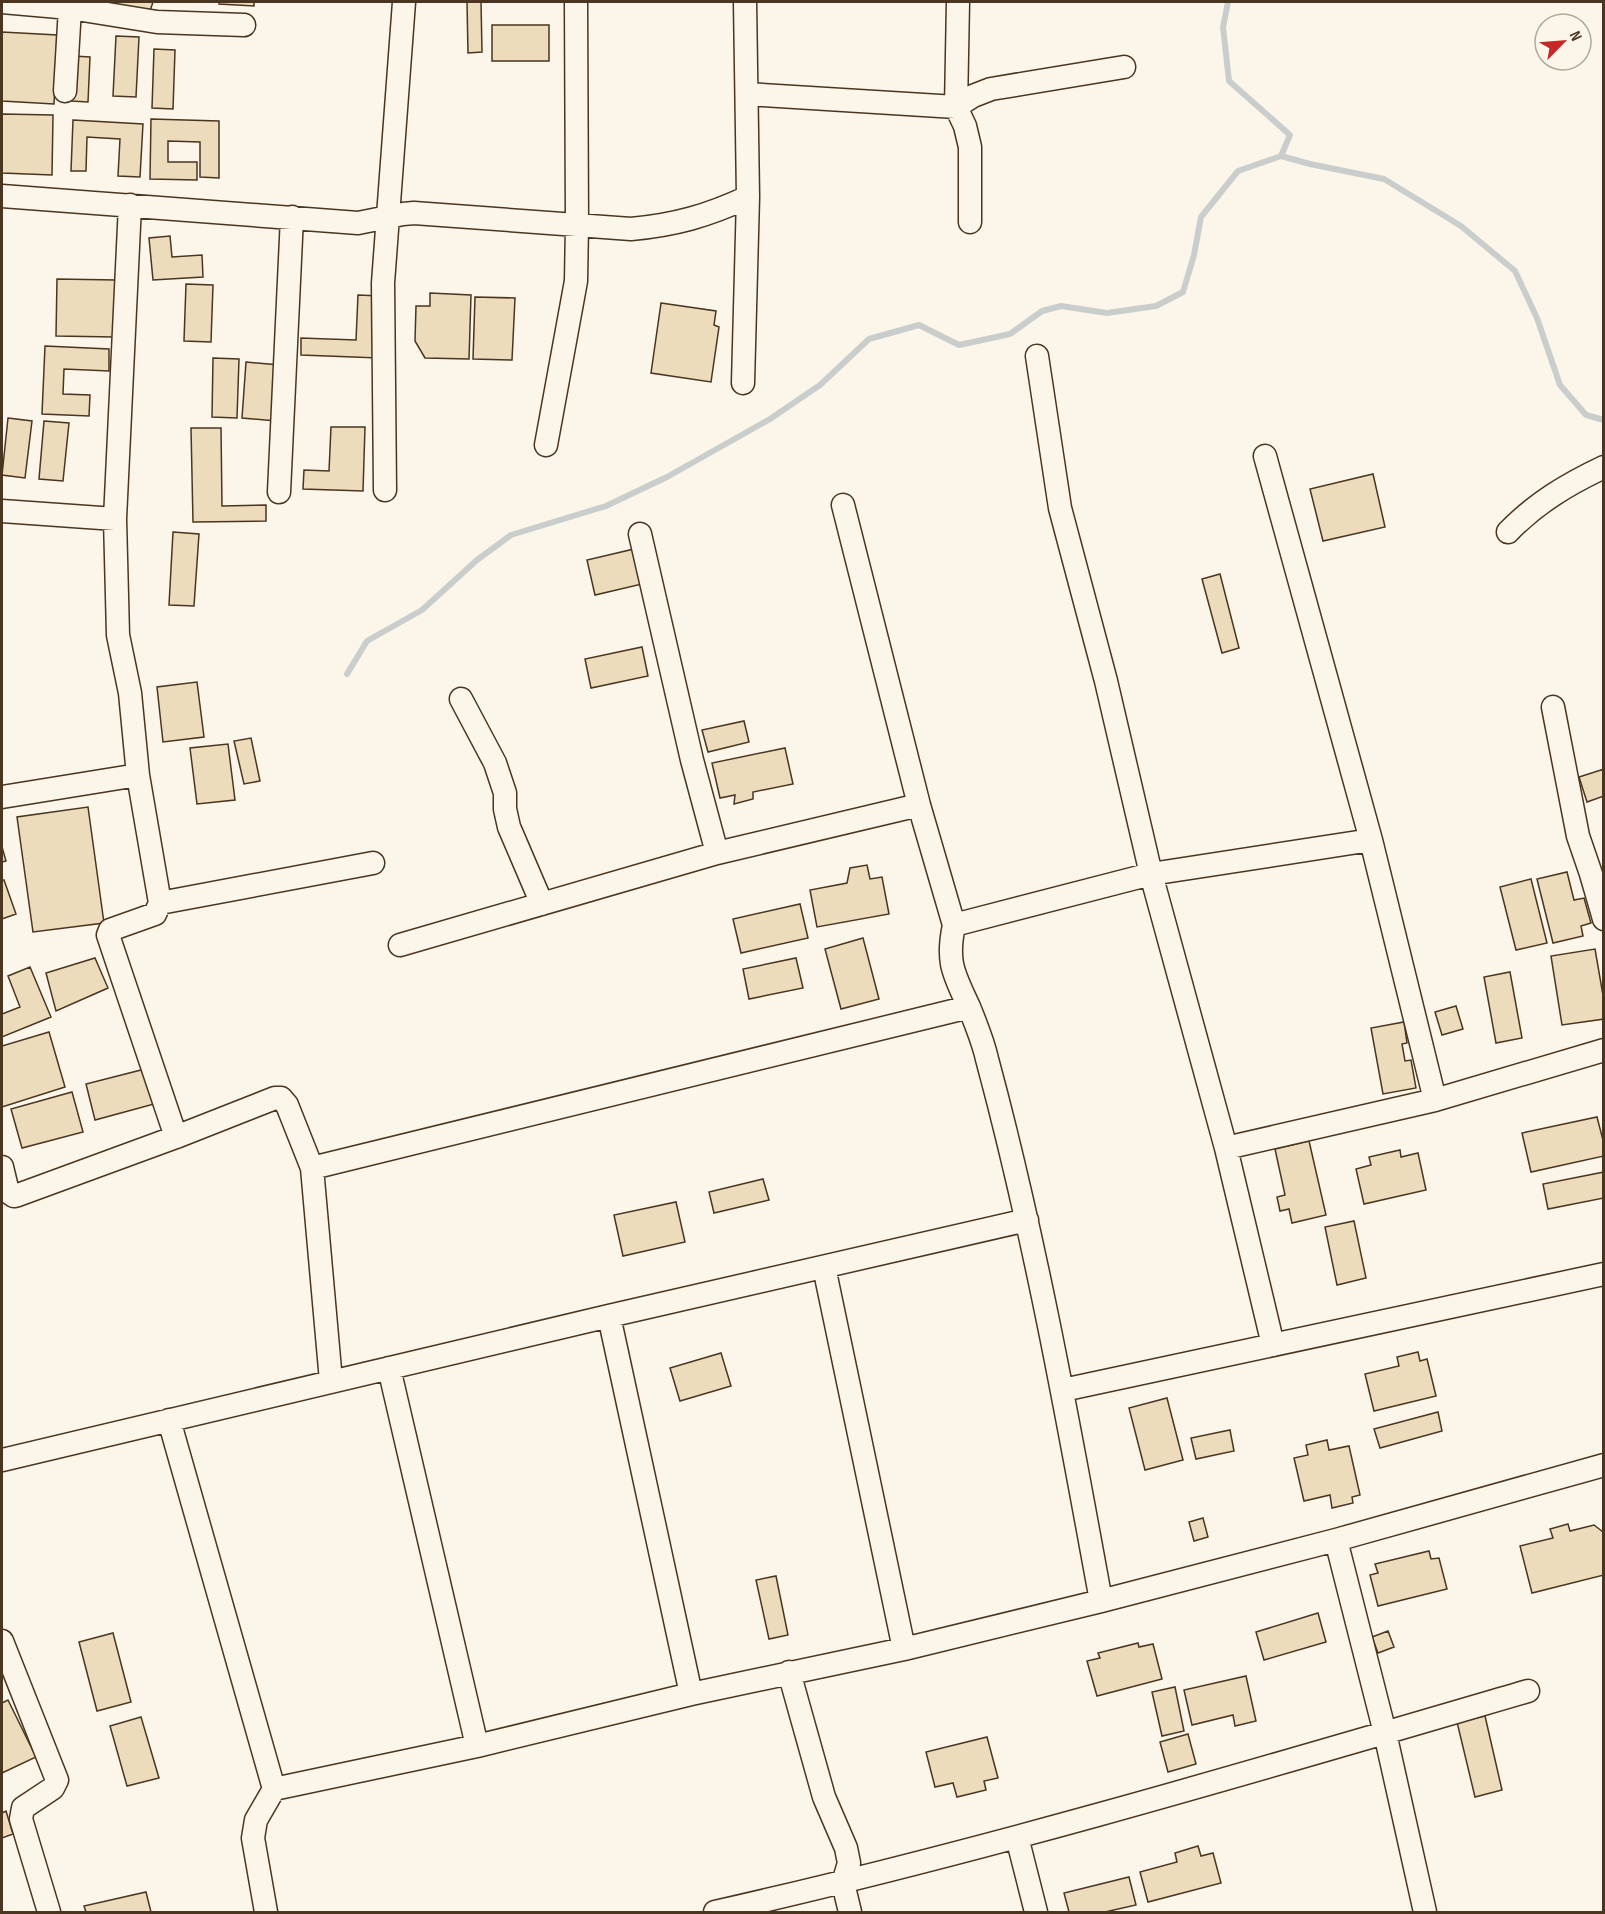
<svg xmlns="http://www.w3.org/2000/svg" width="1605" height="1914" viewBox="0 0 1605 1914" font-family="'Sofia Sans Condensed',sans-serif">
<style>
.lines{fill:none;stroke-linecap:round;stroke-linejoin:round}
.stream{stroke:#c9cecd;stroke-width:6}
.building{fill:#ecdcbc;stroke:#4a3520;stroke-width:1.5}
.minor-casing{stroke:#4a3520;stroke-width:25}
.minor{stroke:#fbf6e9;stroke-width:22}
</style>
<rect width="100%" height="100%" fill="#fbf6e9"/>
<g class="lines">
<path class="stream" d="M1281,156l29,8 74,15 77,47 54,45 22,47 23,67 26,30 18,5
M347,674l20,-33 55,-31 55,-50 34,-25 95,-29 61,-29 103,-58 50,-34 49,-46 50,-14 40,20 51,-11 32,-23 19,-5 46,7 49,-7 27,-14 11,-37 7,-38 37,-46 43,-15 9,-21 -61,-54 -6,-54 5,-25"/>
</g>
<path class="building" d="M116,2h37l-5,15 -34,-10z
M219,2h35v4l-35,-2z
M467,2h14l1,50 -14,1z
M492,25h57v36h-57z
M2,32l55,3 -3,69 -52,-3z
M116,36l23,1 -3,60 -23,-1z
M154,49l21,1 -2,59 -21,-1z
M73,56l17,1 -2,45 -17,-1z
M2,114l51,1 -1,60 -50,-2z
M151,119l68,2v57l-19,-1v-35l-32,-1v21h29v18l-47,-1z
M73,120l70,4 -3,53 -22,-1 2,-37 -33,-2 -1,34h-15z
M170,236l2,21 30,-2 1,22 -50,3 -4,-42z
M57,279l59,1 -1,57 -59,-1z
M186,284l27,1 -2,57 -27,-1z
M430,293l41,2 -2,64 -44,-1 -10,-17 1,-35h14z
M358,295l23,1 -2,62 -78,-3v-17l55,2z
M475,297l40,1 -3,62 -39,-1z
M661,303l55,8 -2,14 5,2 -8,55 -60,-9z
M45,346l64,3v22l-45,-2 -1,25 27,1 -1,21 -47,-2z
M213,358l26,1 -2,59 -25,-1z
M246,362l34,3 -4,56 -34,-3z
M8,418l24,3 -7,57 -23,-3z
M44,421l25,2 -6,58 -24,-2z
M331,427h34l-2,64 -60,-2 1,-19 25,1z
M191,428h30l1,78 44,-1v16l-73,1z
M1373,474l12,53 -62,14 -13,-52z
M173,532l26,2 -5,72 -25,-1z
M634,549l8,35 -47,11 -8,-35z
M1220,574l19,74 -17,5 -20,-74z
M642,647l6,29 -57,12 -6,-29z
M197,682l7,55 -41,5 -6,-55z
M744,721l5,21 -41,10 -6,-22z
M251,738l9,43 -16,3 -10,-43z
M228,744l7,56 -38,4 -7,-56z
M785,748l8,36 -40,8v7l-19,5 1,-9 -15,3 -8,-35z
M1604,769v27l-17,6 -8,-25z
M88,807l16,116 -71,9 -16,-115z
M2,847l4,14 -4,1z
M867,865l3,14 12,-2 7,37 -72,13 -7,-37 37,-7 3,-15z
M1567,872l7,28 10,-2 7,25 -10,3 2,10 -30,7 -16,-64z
M1531,879l16,64 -31,7 -16,-63z
M2,880h2l12,34 -14,5z
M800,904l8,34 -67,15 -8,-34z
M863,938l16,61 -38,10 -16,-60z
M1595,949l9,52v18l-42,6 -11,-69z
M95,958l13,30 -52,23 -10,-38z
M796,958l7,30 -54,11 -6,-30z
M30,967l21,50 -49,20v-23l18,-7 -12,-31z
M1510,972l12,66 -26,5 -12,-66z
M1456,1006l7,23 -21,6 -7,-23z
M1404,1022l3,21 -5,1 3,17 6,-1 5,28 -33,6 -12,-66z
M49,1032l16,55 -63,20v-61z
M145,1069l9,35 -59,16 -9,-36z
M72,1092l11,40 -61,16 -11,-39z
M1597,1117l7,27v12l-73,16 -9,-39z
M1309,1141l17,74 -34,8 -3,-14 -9,2 -3,-14 8,-2 -10,-46z
M1400,1150l1,7 17,-4 8,37 -62,14 -8,-35 15,-4 -2,-8z
M1604,1172v26l-56,11 -5,-25z
M763,1179l6,21 -55,13 -5,-21z
M676,1202l9,40 -62,14 -9,-41z
M1354,1221l12,57 -29,7 -12,-58z
M1418,1352l2,9 7,-2 9,37 -62,15 -9,-37 34,-8 -2,-9z
M721,1353l10,33 -51,15 -10,-33z
M1167,1398l16,62 -38,10 -16,-62z
M1438,1412l4,19 -62,17 -6,-19z
M1230,1430l4,21 -38,8 -5,-21z
M1327,1440l2,10 20,-4 11,49 -8,2 1,6 -21,5 -2,-13 -26,6 -10,-43 14,-3 -2,-10z
M1203,1518l5,19 -14,4 -5,-19z
M1568,1524l2,7 24,-6 9,7 1,43 -72,18 -12,-47 33,-8 -3,-9z
M1429,1551l2,8 8,-1 8,31 -69,17 -8,-31 8,-2 -3,-9z
M776,1576l12,59 -19,4 -13,-59z
M1318,1613l8,29 -62,18 -8,-28z
M1388,1631l6,16 -16,6 -6,-16z
M113,1633l18,69 -34,9 -18,-69z
M1138,1643l1,4 14,-3 9,35 -65,17 -10,-35 13,-3 -2,-5z
M1246,1676l10,45 -21,5 -2,-11 -41,10 -8,-35z
M1175,1687l9,44 -22,5 -10,-44z
M8,1700l28,57 -34,16v-70z
M1485,1716l17,74 -27,7 -18,-75z
M141,1717l18,61 -32,8 -17,-60z
M1188,1734l8,30 -28,8 -8,-30z
M987,1737l11,41 -14,3 2,9 -29,7 -4,-14 -18,4 -9,-35z
M6,1811l7,23 -11,4v-25z
M1198,1846l3,10 12,-3 8,30 -73,19 -8,-30 37,-10 -2,-9z
M1129,1877l7,28 -31,7h-36l-5,-19z
M146,1892l5,20h-65l-2,-6z"/>
<g class="lines">
<defs>
<path id="minor" d="M2,2l68,6 87,14 87,3
M958,2l-2,105 9,19 5,21v75
M65,91l5,-83
M747,94l209,13 17,-11 18,-7 133,-22
M2,196l356,27 45,-9 11,-1 217,16c44,-4 76,-13 117,-32
M130,205l-15,314 3,116 12,58 8,82 22,128 -5,11 -45,16 -2,5 68,202
M1037,356l23,152 46,173 45,193 75,274 47,197
M743,383l5,-186 -3,-195
M546,445l30,-164 1,-56 -1,-223
M1265,456l106,384 64,260
M385,490l-2,-207 21,-281
M279,492l13,-275
M843,505l76,300 35,120c-8,38 0,49 15,82 7,17 14,34 18,52 48,178 81,361 114,542
M2,511l113,8
M1508,532c28,-29 60,-48 96,-65
M640,534l52,226 25,93
M461,699l34,64 10,30v16l4,18 33,77
M1553,707l25,129 13,38 13,45
M2,797l136,-22
M160,903l213,-40
M954,925l197,-51 220,-34
M400,945l317,-92 202,-48
M1226,1148l209,-48 169,-50
M2,1167l6,25 6,4 4,-1 158,-58 99,-39h6l6,7 25,63 19,213
M312,1168l657,-161
M824,1267l80,382
M609,1316l82,378
M389,1368l88,378
M1063,1390l541,-116
M169,1420l105,369
M2,1460l607,-144 418,-96
M1336,1540l49,193 40,179
M2,1641l55,139 -4,8 -30,20 -2,11 28,93
M789,1672l35,125 22,51 3,15 -6,20 7,29
M1017,1837l19,75
M266,1912l-13,-74 3,-18 18,-31 203,-43 214,-52 213,-45 197,-48 235,-61 268,-75
M715,1912c274,-62 543,-142 813,-221"/>
</defs>
<use href="#minor" class="minor-casing"/>
<use href="#minor" class="minor"/>
</g>
<rect width="1605" height="1914" fill="none" stroke="#4a3520" stroke-width="6"/>
<g transform="translate(1563 42) rotate(65)"><circle r="28" fill="#fbf6e9" stroke="#b4a999" stroke-width="1.5"/>
<path d="M0-4.5L10 22L0 15L-10 22Z" fill="#c62828"/>
<text y="-9" font-size="16" font-weight="bold" text-anchor="middle" fill="#4a3520">N</text>
</g>
</svg>
